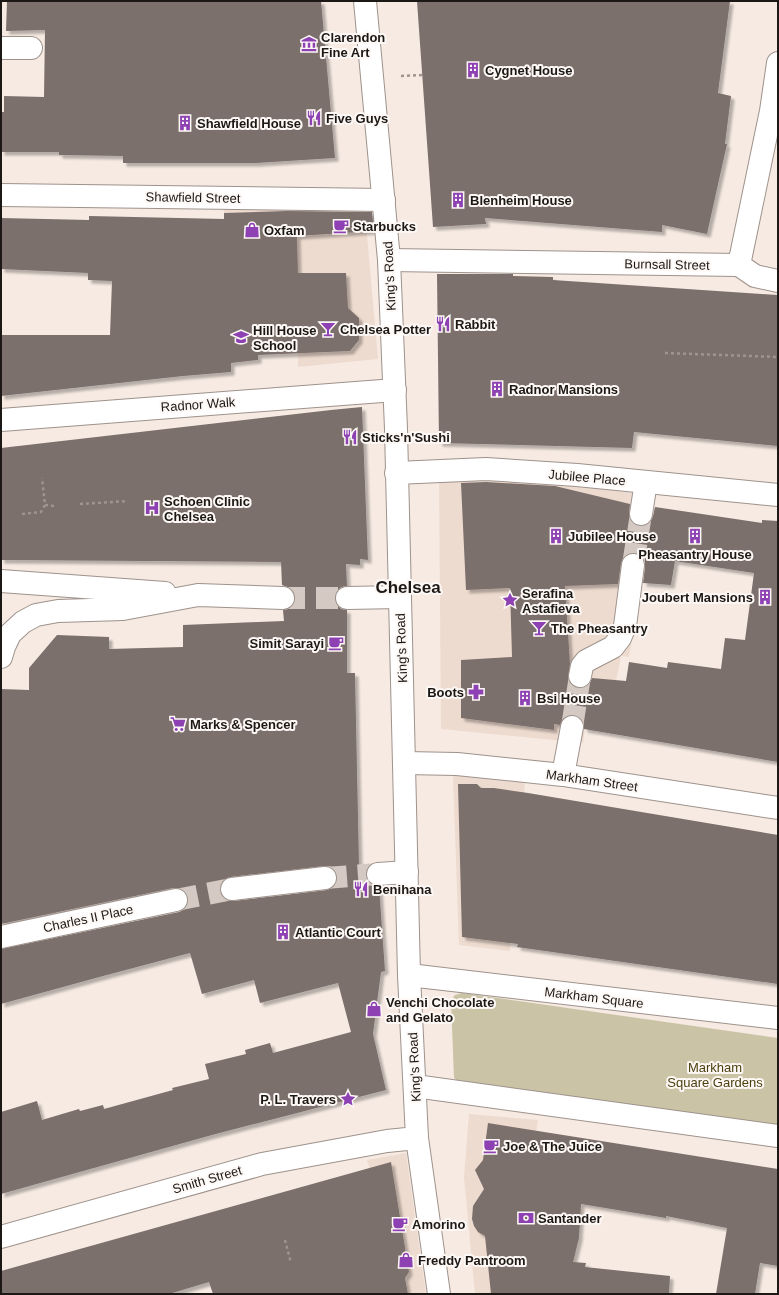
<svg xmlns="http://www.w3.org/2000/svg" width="779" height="1295" viewBox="0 0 779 1295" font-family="Helvetica,sans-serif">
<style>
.built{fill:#eedbcf}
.green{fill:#cbc3a6}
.building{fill:#7c6f6c;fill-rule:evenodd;filter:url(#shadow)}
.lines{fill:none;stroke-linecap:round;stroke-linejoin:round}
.minor-tunnel{stroke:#d5cac3;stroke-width:22;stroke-dasharray:22 11;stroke-linecap:butt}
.minor-casing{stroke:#9e928c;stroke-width:24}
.major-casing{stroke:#9e928c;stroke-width:24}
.path{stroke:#9e958f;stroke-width:2.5;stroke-dasharray:3 3;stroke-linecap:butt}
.minor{stroke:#fff;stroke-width:22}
.major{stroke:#fff;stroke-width:22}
.labels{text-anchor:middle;stroke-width:4;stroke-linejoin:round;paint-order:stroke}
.poi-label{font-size:13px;font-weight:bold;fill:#1c1815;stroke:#fdf8f5;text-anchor:start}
.street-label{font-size:13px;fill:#1c1815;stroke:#fdf8f5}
.park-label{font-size:13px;fill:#4d4010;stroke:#fdf8f5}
.district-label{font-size:17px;font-weight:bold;fill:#1c1815;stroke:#fdf8f5}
</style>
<defs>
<filter id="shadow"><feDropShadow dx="3.5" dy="3.5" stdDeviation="1" flood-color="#0004"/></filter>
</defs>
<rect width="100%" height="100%" fill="#f6eae2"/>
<path class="built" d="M364,201l14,158 -80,8v-14h-39l-1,7 -27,3v9l-48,4 41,-157v-15z
M547,479l108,18 -26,160 -8,-1 -5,25 -24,-3 -9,65 -142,-14 -2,-249z
M496,775l29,6 -15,170 -51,-6 -6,-169z
M469,1114l69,6 -12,77 56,13 -12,84h-95l-11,-117z
M406,1153l20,141h-79l36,-84 -16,-50z"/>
<path class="green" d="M462,993l316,45v90l-319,-46 -5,-4 -3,-78 4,-5z"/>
<path class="building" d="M7,1h314l14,157 -79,5h-133v-7l-64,-1v-3h-58v-40h3v-16l40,1 1,-67 -39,1z
M417,1h313l-12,92 13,3 -6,48h2l-20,90 -45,-9v7l-177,-14 1,6 -53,3z
M287,211l85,1 2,19 -77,5 1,37h48l2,35 11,10v22l-9,11 -92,4v5l-27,3v9l-48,4 -182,20v-61h109l2,-54 -24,-1v-7l-87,-4v-51l88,2v-4l135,3v-6z
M437,274h76v2l40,1v3l225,15v151l-144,-14 -2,16 -193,-5z
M362,407l6,153 -8,-1v6l-14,-1 1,22 -6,1 -5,5 -1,7 2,6 4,4 6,1v63h8l4,192h11l-3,4 -1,5 1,7 5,4 7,1 6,85 -4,1 -8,62 13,56 -174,45 -211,59v-82l36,-11 5,19 37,-11 1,2 23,-6 1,4 69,-19 -1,-2 37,-9 -4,-15 41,-10 -1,-4 25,-7 3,10 78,-21 -13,-49 -78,20 -6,-23 -52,14 -12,-41 -87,23 -102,28v-55l178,-37 6,-3 3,-5v-6l-3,-7 -6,-3h-6l-172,36v-235l28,1v-22l28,-33 52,2v12l74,-2v-22l101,-4 -1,-11 5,-1 5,-4 2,-7 -1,-6 -4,-4 -8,-3 -1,-23 -280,-2v-112l330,-38zM324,866h6l5,4 2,6 -1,7 -4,5 -5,2 -94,11 -6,-1 -5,-4 -2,-5 1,-7 4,-5 5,-2z
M486,482l69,4 75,18 -1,8 1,7 3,5 6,2 7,-1 4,-3 3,-6 2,-9 107,16v-3l16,1v241l-194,-33v-6l-4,-5 -6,-3h-6l-5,4 -3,6 -6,-1v6l-93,-12v-58l51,-3 -2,-69 -44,2 -5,-107zM634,553l6,2 5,6v6l-2,16 28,2 4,-24 79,12 -9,67 -20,-2 -4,31 -53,-7 -1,6 -38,-6 -3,19 -34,-3 -3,7 -5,3h-7l-6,-3 -3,-5 2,-16 -5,-78 53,-2 3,-21 2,-5 5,-4z
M458,784h19l4,4h13l34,5 250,42v149l-261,-37 1,-3 -56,-7z
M488,1123l290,46v97l-18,-3 -5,31h-39l11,-66 -61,-12v2l-85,-14 -2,34 -6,24 13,1 -1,4 85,9 -1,18h-178l-6,-58 -7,-4 -4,-6 -2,-7 1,-13 11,-17 -9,-19 8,-10z
M391,1162l18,110 -4,6 3,16h-195l-4,-12 -40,12h-168v-23z"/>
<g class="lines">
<path class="minor-tunnel" d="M633,565l8,-51
M283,598h64
M572,727l8,-51
M325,878l53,-4
M176,900l56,-11"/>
<defs>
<path id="minor" d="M1,48h30
M1,195l383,5
M389,260l350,5
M739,265l32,-154 7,-48
M739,265l16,11 23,5
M1,420l394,-30
M396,473l90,-4 91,6 201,20
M641,514l5,-32
M1,581l164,12
M347,598l53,-1
M1,657l3,-10 6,-13 13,-12 13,-7 22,-4 65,-2 75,-14 85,3
M580,676l2,-10 4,-5 27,-14 7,-9 5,-12 8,-61
M405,763l52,1 106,11 215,33
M563,775l9,-48
M378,874l29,-2
M232,889l93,-11
M1,937l175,-37
M409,975l369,43
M415,1086l363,50
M1,1237l261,-73 125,-23 30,-3"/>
<path id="major" d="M365,1l24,259 7,169 13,546 8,163 22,156"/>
</defs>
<use href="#minor" class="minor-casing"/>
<use href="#major" class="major-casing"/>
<path class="path" d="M401,76l22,-1
M665,353l113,4
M80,504l48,-3
M45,505l9,1
M22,514l19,-2 4,-7 -3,-27
M285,1240l6,23"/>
<use href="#minor" class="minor"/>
<use href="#major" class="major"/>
</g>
<defs>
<symbol id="museum-bare" viewBox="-9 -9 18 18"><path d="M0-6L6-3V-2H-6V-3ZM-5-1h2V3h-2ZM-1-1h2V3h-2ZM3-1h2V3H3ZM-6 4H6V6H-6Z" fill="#8d41b3" stroke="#fdf8f5" stroke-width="2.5" paint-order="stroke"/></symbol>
<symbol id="building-bare" viewBox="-9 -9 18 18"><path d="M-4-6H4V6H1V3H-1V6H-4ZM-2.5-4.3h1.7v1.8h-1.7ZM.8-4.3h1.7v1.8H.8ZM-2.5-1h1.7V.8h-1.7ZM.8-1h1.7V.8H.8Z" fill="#8d41b3" stroke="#fdf8f5" stroke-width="2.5" paint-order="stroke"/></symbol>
<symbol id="restaurant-bare" viewBox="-9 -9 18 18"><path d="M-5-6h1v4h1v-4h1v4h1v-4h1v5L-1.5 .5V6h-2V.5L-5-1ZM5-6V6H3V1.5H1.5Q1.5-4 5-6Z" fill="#8d41b3" stroke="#fdf8f5" stroke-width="2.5" paint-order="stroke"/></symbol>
<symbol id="cafe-bare" viewBox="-9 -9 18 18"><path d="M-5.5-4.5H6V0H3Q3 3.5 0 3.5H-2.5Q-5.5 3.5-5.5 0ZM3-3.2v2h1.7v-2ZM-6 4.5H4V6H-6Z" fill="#8d41b3" stroke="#fdf8f5" stroke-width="2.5" paint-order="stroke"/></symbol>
<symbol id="shop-bare" viewBox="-9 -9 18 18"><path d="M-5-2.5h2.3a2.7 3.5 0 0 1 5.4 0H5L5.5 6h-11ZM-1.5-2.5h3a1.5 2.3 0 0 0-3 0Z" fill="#8d41b3" stroke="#fdf8f5" stroke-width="2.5" paint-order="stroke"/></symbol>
<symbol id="bar-bare" viewBox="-9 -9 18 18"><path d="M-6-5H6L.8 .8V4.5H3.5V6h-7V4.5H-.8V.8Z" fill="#8d41b3" stroke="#fdf8f5" stroke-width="2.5" paint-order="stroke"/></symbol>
<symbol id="school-bare" viewBox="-9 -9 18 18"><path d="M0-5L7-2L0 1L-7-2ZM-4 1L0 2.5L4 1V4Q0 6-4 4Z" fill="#8d41b3" stroke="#fdf8f5" stroke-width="2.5" paint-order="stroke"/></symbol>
<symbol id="hospital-bare" viewBox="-9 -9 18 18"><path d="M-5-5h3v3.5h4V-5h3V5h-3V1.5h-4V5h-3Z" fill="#8d41b3" stroke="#fdf8f5" stroke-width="2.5" paint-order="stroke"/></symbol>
<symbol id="sight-bare" viewBox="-9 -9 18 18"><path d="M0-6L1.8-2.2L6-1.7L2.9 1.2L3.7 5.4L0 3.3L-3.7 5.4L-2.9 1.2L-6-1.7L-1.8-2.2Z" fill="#8d41b3" stroke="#fdf8f5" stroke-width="2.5" paint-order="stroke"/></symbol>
<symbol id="pharmacy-bare" viewBox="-9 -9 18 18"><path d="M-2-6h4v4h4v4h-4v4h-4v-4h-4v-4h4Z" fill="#8d41b3" stroke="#fdf8f5" stroke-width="2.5" paint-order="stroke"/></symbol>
<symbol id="supermarket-bare" viewBox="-9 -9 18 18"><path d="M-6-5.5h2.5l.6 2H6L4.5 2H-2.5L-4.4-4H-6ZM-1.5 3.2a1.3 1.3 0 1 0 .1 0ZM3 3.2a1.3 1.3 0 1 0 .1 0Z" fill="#8d41b3" stroke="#fdf8f5" stroke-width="2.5" paint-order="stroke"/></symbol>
<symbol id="bank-bare" viewBox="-9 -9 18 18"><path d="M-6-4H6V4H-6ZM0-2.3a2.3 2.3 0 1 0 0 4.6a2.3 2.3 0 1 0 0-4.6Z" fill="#8d41b3" stroke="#fdf8f5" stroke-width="2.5" paint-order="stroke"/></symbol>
</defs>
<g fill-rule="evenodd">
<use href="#museum-bare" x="298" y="33" width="22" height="22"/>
<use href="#building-bare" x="462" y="59" width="22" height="22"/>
<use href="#restaurant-bare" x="303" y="107" width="22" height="22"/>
<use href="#building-bare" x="174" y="112" width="22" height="22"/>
<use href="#building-bare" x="447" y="189" width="22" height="22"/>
<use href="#cafe-bare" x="330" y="215" width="22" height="22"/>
<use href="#shop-bare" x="241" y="219" width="22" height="22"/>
<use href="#restaurant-bare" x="432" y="313" width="22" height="22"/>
<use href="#bar-bare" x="317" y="318" width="22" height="22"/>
<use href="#school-bare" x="230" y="326" width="22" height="22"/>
<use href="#building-bare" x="486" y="378" width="22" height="22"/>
<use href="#restaurant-bare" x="339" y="426" width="22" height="22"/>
<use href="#hospital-bare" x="141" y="497" width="22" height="22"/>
<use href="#building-bare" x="545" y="525" width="22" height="22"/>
<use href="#building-bare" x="684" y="525" width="22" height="22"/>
<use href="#building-bare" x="754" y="586" width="22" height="22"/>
<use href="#sight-bare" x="499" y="589" width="22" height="22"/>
<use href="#bar-bare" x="528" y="617" width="22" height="22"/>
<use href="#cafe-bare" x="325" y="632" width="22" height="22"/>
<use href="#pharmacy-bare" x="465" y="681" width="22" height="22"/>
<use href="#building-bare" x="514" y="687" width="22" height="22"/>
<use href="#supermarket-bare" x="167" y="713" width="22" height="22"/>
<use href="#restaurant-bare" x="350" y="878" width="22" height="22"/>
<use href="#building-bare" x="272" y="921" width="22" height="22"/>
<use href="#shop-bare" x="363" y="998" width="22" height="22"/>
<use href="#sight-bare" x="337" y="1088" width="22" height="22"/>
<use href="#cafe-bare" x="480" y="1135" width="22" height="22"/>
<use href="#bank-bare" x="515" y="1207" width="22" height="22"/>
<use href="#cafe-bare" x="389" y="1213" width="22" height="22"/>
<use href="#shop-bare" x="395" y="1249" width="22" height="22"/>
</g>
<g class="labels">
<g class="poi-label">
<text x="321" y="42">Clarendon<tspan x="321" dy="15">Fine Art</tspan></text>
<text x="485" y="75">Cygnet House</text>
<text x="326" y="123">Five Guys</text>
<text x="197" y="128">Shawfield House</text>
<text x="470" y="205">Blenheim House</text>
<text x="353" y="231">Starbucks</text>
<text x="264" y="235">Oxfam</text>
<text x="455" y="329">Rabbit</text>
<text x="340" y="334">Chelsea Potter</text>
<text x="253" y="335">Hill House<tspan x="253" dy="15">School</tspan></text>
<text x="509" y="394">Radnor Mansions</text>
<text x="362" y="442">Sticks'n'Sushi</text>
<text x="164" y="506">Schoen Clinic<tspan x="164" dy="15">Chelsea</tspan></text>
<text x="568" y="541">Jubilee House</text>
<text x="695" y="559" text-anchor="middle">Pheasantry House</text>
<text x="522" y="598">Serafina<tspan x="522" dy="15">Astafieva</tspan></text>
<text x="753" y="602" text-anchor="end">Joubert Mansions</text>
<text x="551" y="633">The Pheasantry</text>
<text x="324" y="648" text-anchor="end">Simit Sarayi</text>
<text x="464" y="697" text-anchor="end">Boots</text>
<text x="537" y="703">Bsi House</text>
<text x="190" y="729">Marks &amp; Spencer</text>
<text x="373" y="894">Benihana</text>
<text x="295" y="937">Atlantic Court</text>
<text x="386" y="1007">Venchi Chocolate<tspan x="386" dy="15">and Gelato</tspan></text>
<text x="336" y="1104" text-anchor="end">P. L. Travers</text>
<text x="503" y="1151">Joe &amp; The Juice</text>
<text x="538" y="1223">Santander</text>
<text x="412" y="1229">Amorino</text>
<text x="418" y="1265">Freddy Pantroom</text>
</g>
<g class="street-label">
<text transform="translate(193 197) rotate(1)" y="5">Shawfield Street</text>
<text transform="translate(667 264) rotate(1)" y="5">Burnsall Street</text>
<text transform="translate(389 276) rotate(-93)" y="5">King's Road</text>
<text transform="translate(198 404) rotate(-4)" y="5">Radnor Walk</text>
<text transform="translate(587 477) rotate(5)" y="5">Jubilee Place</text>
<text transform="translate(401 648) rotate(-92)" y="5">King's Road</text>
<text transform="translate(592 780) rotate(8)" y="5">Markham Street</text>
<text transform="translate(88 918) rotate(-12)" y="5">Charles II Place</text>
<text transform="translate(594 997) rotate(7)" y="5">Markham Square</text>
<text transform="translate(414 1067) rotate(-93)" y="5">King's Road</text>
<text transform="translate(207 1179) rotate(-16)" y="5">Smith Street</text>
</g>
<g class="park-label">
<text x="715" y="1072">Markham<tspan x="715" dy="15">Square Gardens</tspan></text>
</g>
<g class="district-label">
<text x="408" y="593">Chelsea</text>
</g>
</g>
<rect width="779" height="1295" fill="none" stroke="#1c1815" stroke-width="4"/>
</svg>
